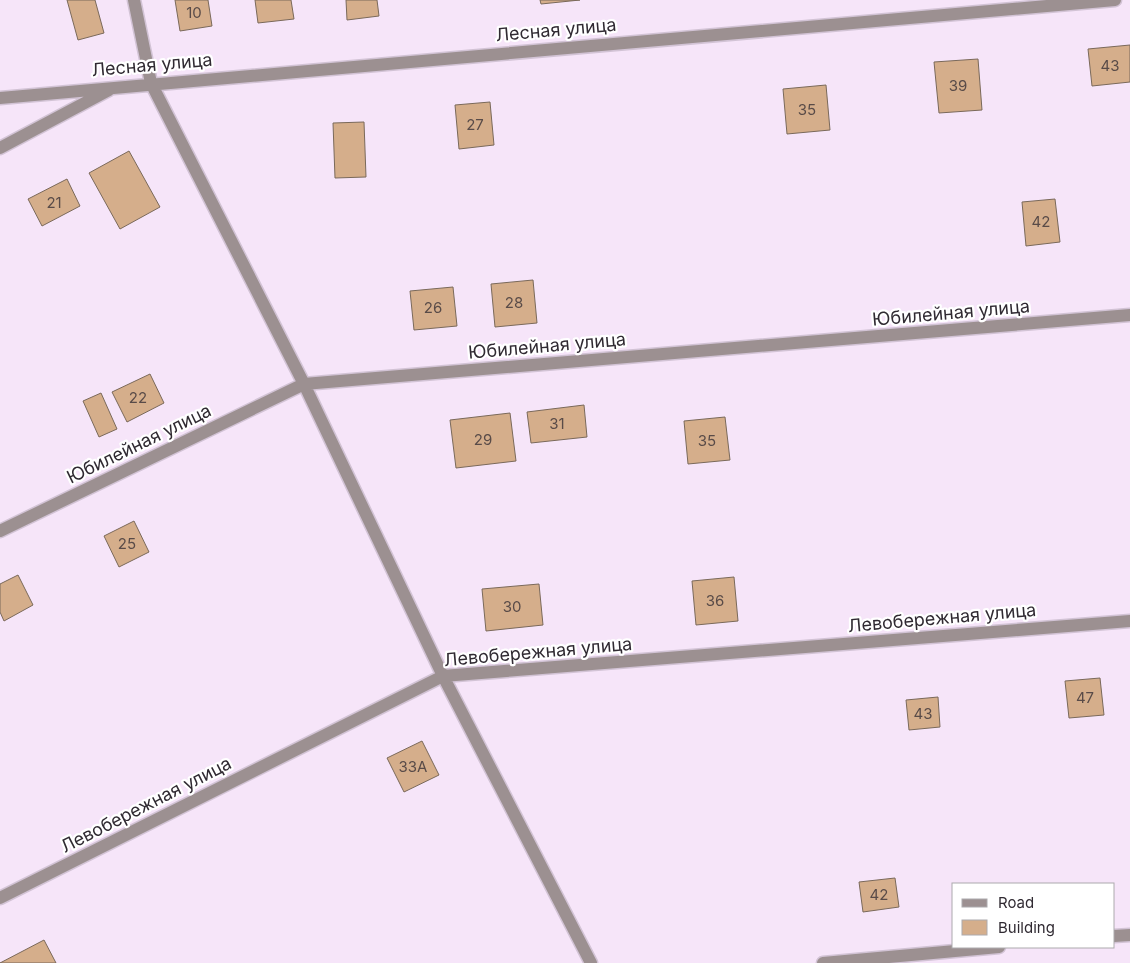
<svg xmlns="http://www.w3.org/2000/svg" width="1130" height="963" viewBox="0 0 1130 963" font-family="Inter,sans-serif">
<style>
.building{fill:#d5ae8b;stroke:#7a695a}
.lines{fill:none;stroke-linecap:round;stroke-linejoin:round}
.minor-casing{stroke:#d2c3d5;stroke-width:15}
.minor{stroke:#9c9091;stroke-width:12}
.labels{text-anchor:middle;stroke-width:4.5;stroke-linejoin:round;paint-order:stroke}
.number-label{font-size:15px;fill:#594b48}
.street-label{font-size:18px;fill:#302a32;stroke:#fff}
</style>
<rect width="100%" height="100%" fill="#f6e5f9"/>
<path class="building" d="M67,0h28l9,33 -26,7z
M175,0h33l4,26 -32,5z
M255,0h36l3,19 -36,4z
M346,0h31l2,16 -32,4z
M540,0h40l-39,4z
M1130,45v37l-38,4 -4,-37z
M978,59l4,51 -43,3 -5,-51z
M826,85l4,45 -43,4 -4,-45z
M490,102l4,43 -35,4 -4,-44z
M364,122l2,55 -31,1 -2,-55z
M129,151l31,56 -40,22 -31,-56z
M67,179l13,27 -38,20 -14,-27z
M1055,199l5,43 -34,4 -4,-44z
M533,280l4,43 -42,4 -4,-43z
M453,287l4,39 -43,4 -4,-39z
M150,374l14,29 -37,19 -15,-30z
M101,393l16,36 -18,8 -16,-36z
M584,405l3,32 -56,6 -4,-31z
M510,413l6,48 -60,7 -6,-48z
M725,417l5,43 -42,4 -4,-43z
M134,521l15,31 -30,15 -15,-31z
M18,575l15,30 -29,16 -4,-9v-28z
M734,577l4,44 -42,4 -4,-44z
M539,584l4,41 -57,6 -4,-42z
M1100,678l4,37 -35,3 -4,-37z
M938,697l2,30 -31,3 -3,-30z
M422,741l17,34 -35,17 -17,-34z
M895,878l4,29 -36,5 -4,-30z
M44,940l12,23h-56z"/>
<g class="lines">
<defs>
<path id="minor" d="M134,0l17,83 153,301 139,292 148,287
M0,98l1115,-98
M0,148l109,-58
M0,531l304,-147 826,-69
M0,898l443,-222 687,-55
M1114,936l16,-1
M823,963l176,-16"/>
</defs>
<use href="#minor" class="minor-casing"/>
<use href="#minor" class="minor"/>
</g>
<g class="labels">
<g class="number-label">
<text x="194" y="18">10</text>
<text x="1110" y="71">43</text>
<text x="958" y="91">39</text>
<text x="807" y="115">35</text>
<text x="475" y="130">27</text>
<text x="54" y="208">21</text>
<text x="1041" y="227">42</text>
<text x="514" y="308">28</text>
<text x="433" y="313">26</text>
<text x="138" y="403">22</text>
<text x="557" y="429">31</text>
<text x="483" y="445">29</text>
<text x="707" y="446">35</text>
<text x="127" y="549">25</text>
<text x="715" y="606">36</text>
<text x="512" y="612">30</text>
<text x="1085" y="703">47</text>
<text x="923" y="719">43</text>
<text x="413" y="772">33А</text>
<text x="879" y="900">42</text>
</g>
<g class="street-label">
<text transform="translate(556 30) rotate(-5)" y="6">Лесная улица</text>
<text transform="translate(152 65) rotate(-5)" y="6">Лесная улица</text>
<text transform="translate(951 313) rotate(-5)" y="6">Юбилейная улица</text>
<text transform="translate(547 346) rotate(-5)" y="6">Юбилейная улица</text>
<text transform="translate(139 444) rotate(-26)" y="6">Юбилейная улица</text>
<text transform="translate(942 618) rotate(-5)" y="6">Левобережная улица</text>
<text transform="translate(538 652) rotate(-5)" y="6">Левобережная улица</text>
<text transform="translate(146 805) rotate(-27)" y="6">Левобережная улица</text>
</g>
</g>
<rect x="952" y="883" width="162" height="65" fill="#ffffff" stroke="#acaaad"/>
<rect x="962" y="899" width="25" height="8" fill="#9c9091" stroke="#acaaad"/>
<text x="998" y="908" font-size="15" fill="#302a32">Road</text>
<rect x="962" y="920" width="25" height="15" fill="#d5ae8b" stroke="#acaaad"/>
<text x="998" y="933" font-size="15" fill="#302a32">Building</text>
</svg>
